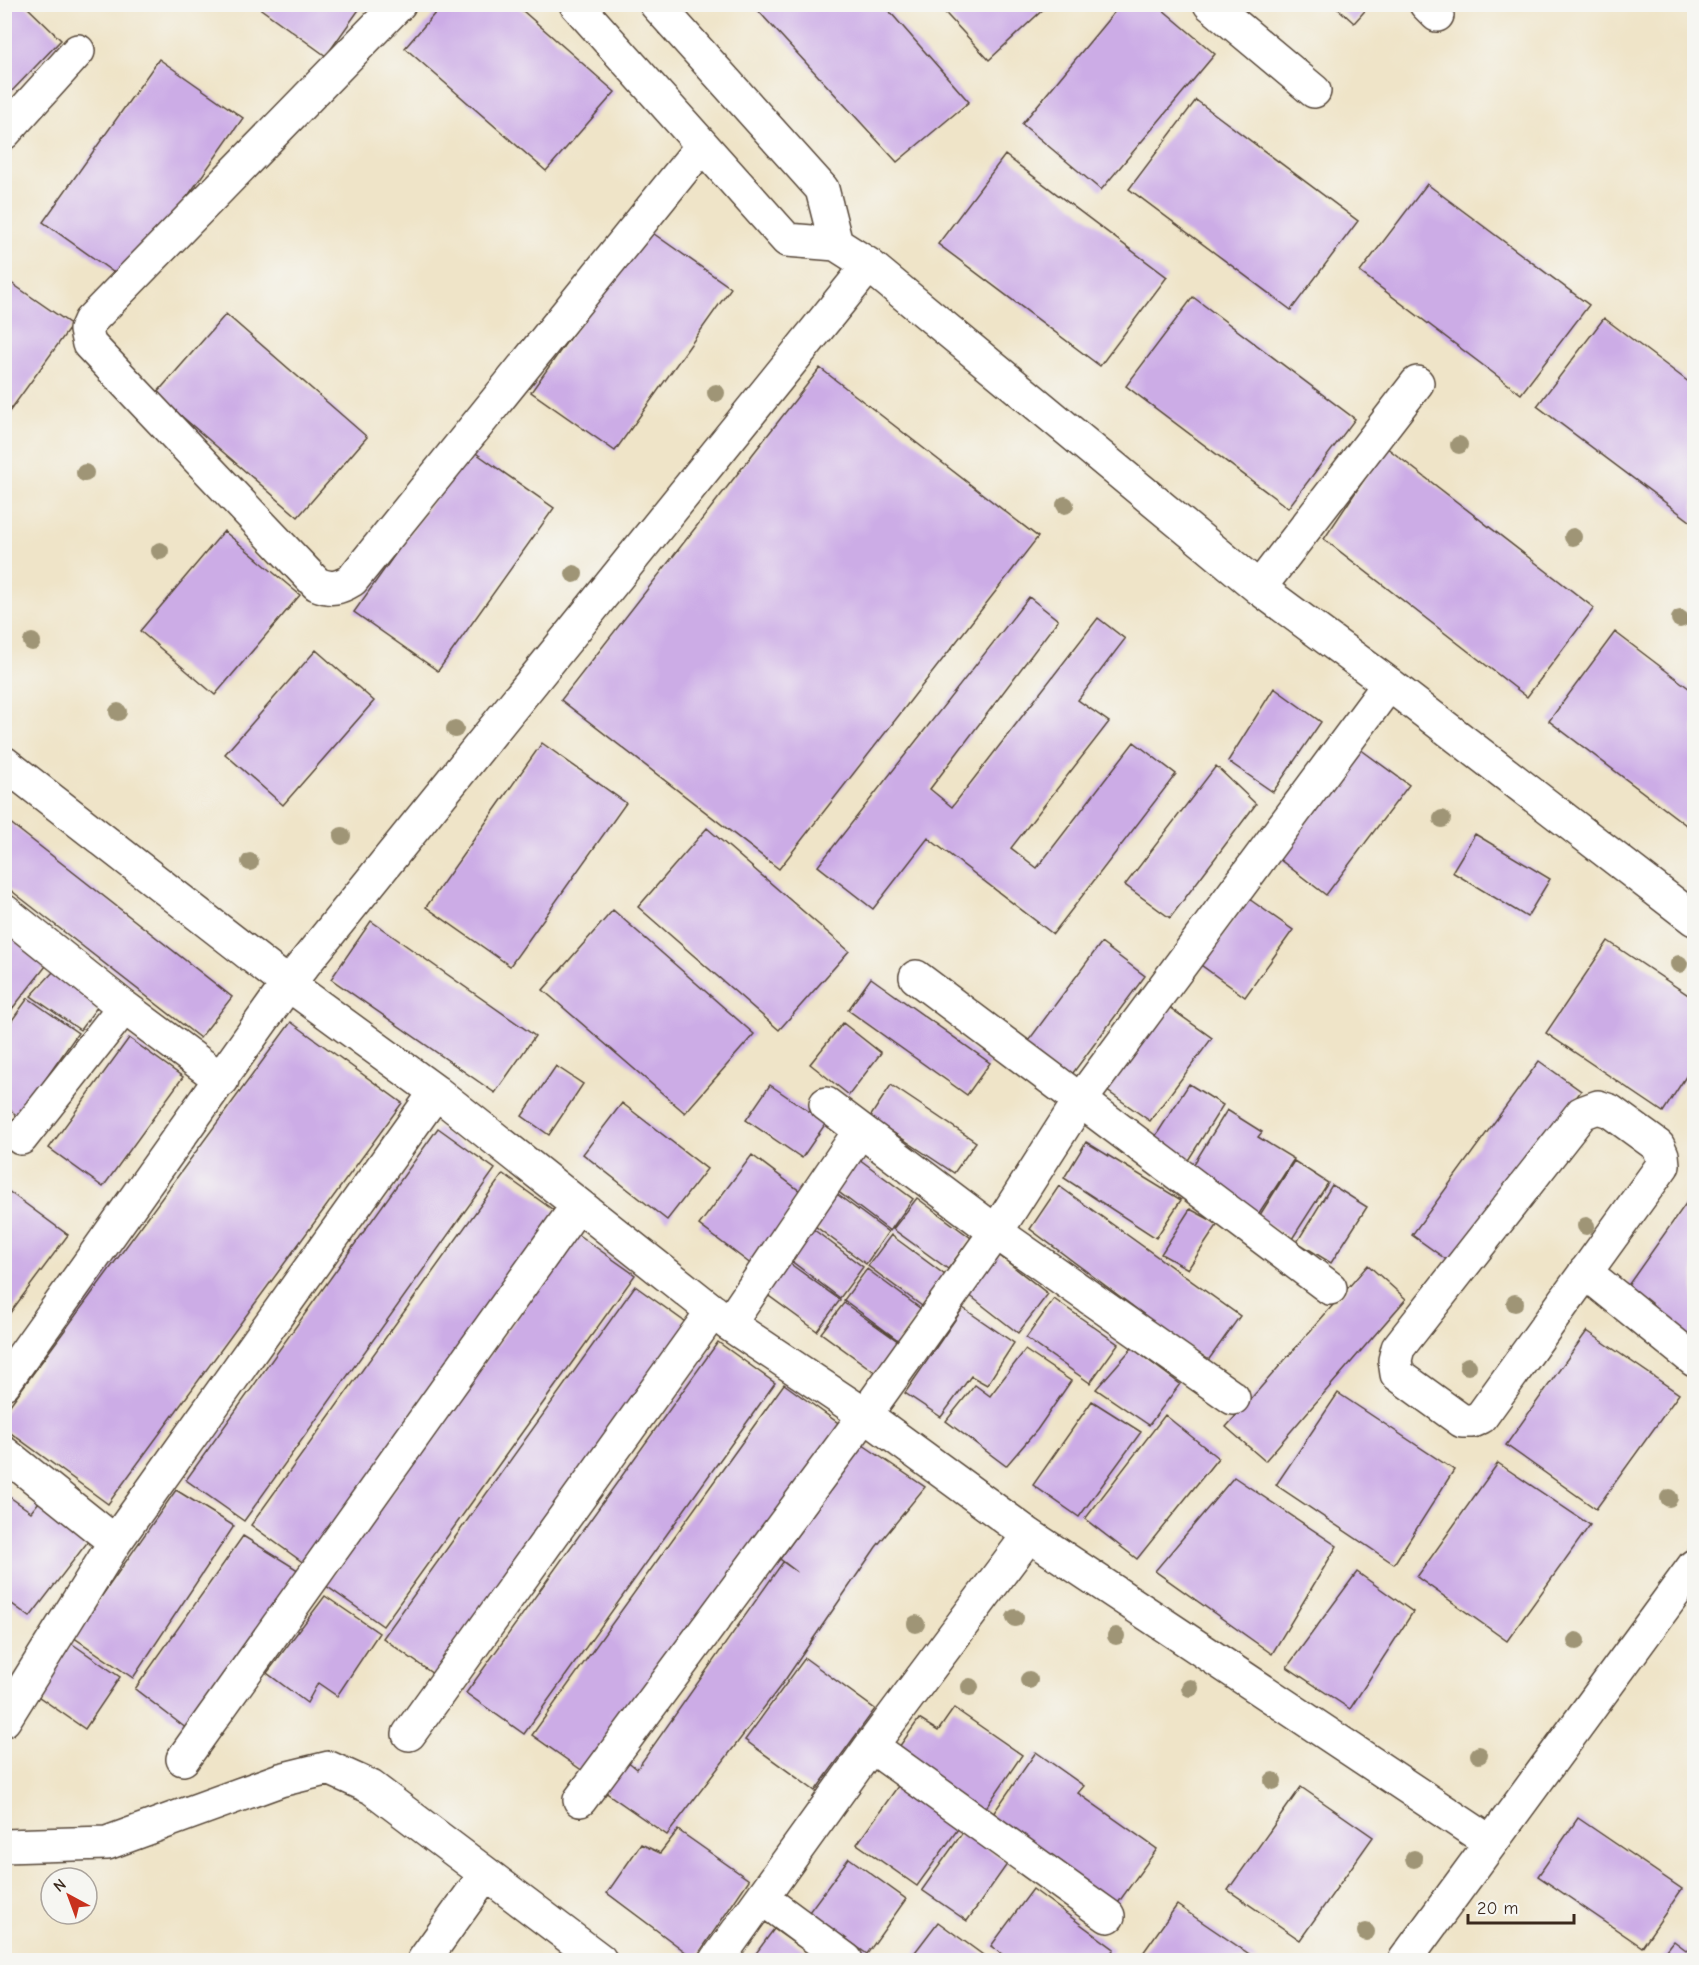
<svg xmlns="http://www.w3.org/2000/svg" width="1699" height="1965" viewBox="0 0 1699 1965" font-family="'Comic Neue',sans-serif">
<style>
.building{fill:#ccace6}
.lines{fill:none;stroke-linecap:round;stroke-linejoin:round}
.minor-casing{stroke:#564638;stroke-width:36}
.minor{stroke:#fff;stroke-width:33}
.tree{fill:#9f9576}
</style>
<rect width="100%" height="100%" fill="#f6f6f2"/>
<filter id="ink" filterUnits="userSpaceOnUse"><feTurbulence type="fractalNoise" baseFrequency=".0167" numOctaves="2"/><feDisplacementMap in="SourceGraphic" scale="12" xChannelSelector="R" yChannelSelector="G"/><feConvolveMatrix kernelMatrix="1 2 1 2 8 2 1 2 1" color-interpolation-filters="sRGB"/></filter>
<filter id="wash" filterUnits="userSpaceOnUse"><feTurbulence type="fractalNoise" baseFrequency=".008" numOctaves="4" result="noise"/><feDisplacementMap in="SourceGraphic" scale="24" xChannelSelector="R" yChannelSelector="G"/><feGaussianBlur stdDeviation="1.35" result="paint"/><feColorMatrix in="noise" values="0 0 0 0 0 0 0 0 0 0 0 0 0 0 0 0 0 1.4 0 .05"/><feComposite in="paint" operator="in"/></filter>
<g filter="url(#wash)">
<rect width="100%" height="100%" fill="#efe4c8"/>
<g id="blocks">
<path class="building" d="M254,4h109l-37,52z
M443,4h72l100,88 -69,79 -141,-123z
M752,4h131l86,98 -72,60z
M937,4h112l-60,56z
M1121,4h35l59,50 -114,136 -79,-66z
M1333,4h38l-17,19z
M4,5h21l36,35 -51,53 -6,-5z
M159,59l84,59 -116,164 -84,-60z
M1196,100l162,121 -67,89 -162,-121z
M1005,155l162,122 -67,89 -162,-122z
M1427,184l162,121 -68,89 -161,-122z
M647,229l84,59 -116,163 -84,-59z
M4,278l68,47 -68,94z
M1193,297l162,122 -67,89 -162,-122z
M226,314l141,123 -69,80 -142,-123z
M1604,318l90,68v138l-157,-118z
M820,368l218,169 -259,332 -218,-169z
M1386,447l208,161 -67,89 -203,-158z
M470,449l84,59 -116,163 -84,-59z
M224,531l76,64 -85,100 -75,-64z
M1029,597l29,23 -128,169 22,18 146,-189 27,21 -47,61 31,22 -98,126 26,20 97,-126 42,32 -123,160 -125,-96 -55,71 -55,-43z
M1615,632l79,60v139l-145,-110z
M316,650l58,51 -91,104 -58,-51z
M1274,688l47,34 -48,70 -45,-31z
M542,743l84,60 -116,163 -84,-59z
M1360,749l49,36 -83,110 -47,-36z
M1216,766l40,38 -86,114 -45,-33z
M4,818l228,179 -32,41 -196,-153z
M707,828l142,123 -70,79 -141,-123z
M1475,834l75,45 -23,38 -75,-45z
M1249,899l44,31 -48,67 -44,-32z
M613,910l141,124 -69,79 -142,-123z
M371,921l164,115 -40,57 -164,-114z
M4,932l46,29 -46,58z
M1608,941l86,58v65l-31,48 -117,-79z
M1101,943l44,33 -78,105 -44,-33z
M54,971l44,35 -18,24 -49,-34z
M871,978l119,85 -23,32 -119,-85z
M28,998l50,35 -59,84 -14,-11v-76z
M1166,1005l46,33 -62,83 -44,-31z
M291,1022l111,81 -294,401 -104,-76v-15z
M843,1023l38,30 -32,42 -39,-31z
M129,1038l54,39 -80,110 -54,-39z
M1539,1061l42,30 -127,174 -42,-30z
M556,1066l27,18 -34,51 -27,-19z
M1189,1084l34,21 -36,57 -34,-22z
M770,1085l56,38 -24,35 -56,-38z
M891,1085l85,57 -22,31 -84,-56z
M622,1103l85,66 -40,51 -84,-66z
M1227,1110l35,22 -4,5 36,22 -37,57 -34,-22 3,-5 -34,-22z
M438,1128l57,41 -251,352 -58,-41z
M1086,1142l95,58 -25,38 -92,-60z
M752,1155l53,40 -53,70 -53,-40z
M859,1159l54,40 -23,32 -54,-41z
M1294,1161l34,22 -36,56 -34,-21z
M503,1174l57,41 -252,351 -57,-41z
M1332,1185l35,22 -36,56 -34,-21z
M1059,1186l181,130 -33,46 -177,-133z
M4,1188l64,47 -64,86z
M834,1192l54,40 -22,32 -55,-41z
M1694,1192v149l-70,-50z
M917,1198l54,40 -23,31 -55,-40z
M1190,1209l28,15 -30,45 -27,-15z
M809,1226l54,41 -23,31 -54,-41z
M577,1234l58,41 -252,351 -58,-41z
M891,1235l54,40 -23,31 -54,-40z
M996,1253l52,41 -30,39 -54,-42z
M785,1260l55,40 -23,31 -55,-40z
M1368,1265l38,34 -141,162 -39,-34z
M867,1269l54,40 -23,31 -54,-40z
M635,1286l57,41 -252,352 -57,-41z
M1054,1299l64,45 -28,39 -64,-45z
M844,1303l55,39 -23,31 -55,-40z
M963,1308l51,35 -27,42 -16,-9 -30,41 -36,-24z
M1587,1331l92,63 -83,115 -90,-64z
M718,1342l57,41 -251,351 -58,-41z
M1132,1348l48,36 -31,41 -53,-36z
M1025,1350l46,31 -34,49 -31,36 -60,-45 29,-36 15,11z
M784,1384l57,41 -251,351 -58,-41z
M1338,1393l116,77 -60,94 -118,-79z
M1092,1401l49,31 -62,85 -46,-32z
M1165,1415l53,43 -81,101 -52,-40z
M863,1445l62,42 -49,60 -91,133 -118,155 -69,-48 22,-32 17,14 146,-207 14,10 -17,-13z
M1498,1463l92,62 -83,116 -90,-64z
M1234,1477l103,69 -65,108 -117,-83z
M176,1490l58,36 -101,152 -60,-41z
M4,1493l27,19 12,-15 50,38 -63,82 -26,-19z
M243,1536l58,36 -110,160 -56,-43z
M1357,1572l56,40 -63,97 -63,-42z
M325,1596l54,37 -42,63 -19,-13 -11,20 -40,-30z
M71,1643l49,34 -35,52 -50,-35z
M805,1658l70,51 -60,82 -70,-51z
M954,1708l68,47 -41,60 -87,-61 25,-35 19,12z
M1036,1752l48,34 -6,7 79,56 -44,61 -125,-89z
M898,1786l60,43 -41,57 -60,-42z
M1301,1787l72,50 -73,103 -72,-50z
M1578,1818l104,71 -40,58 -104,-71z
M678,1830l71,50 -54,79 -88,-66 34,-49 19,9z
M963,1832l45,31 -41,58 -45,-31z
M849,1858l57,41 -39,55 -58,-42z
M1033,1889l81,60 -9,11h-95l-19,-14z
M1177,1905l81,55h-120z
M938,1922l52,38h-81z
M774,1929l44,31h-67z
M1674,1941l20,15v4h-35z"/>
</g>
</g>
<g filter="url(#ink)">
<use href="#blocks" fill-opacity="0" stroke="#564638" stroke-width="1.5"/>
<g class="lines">
<defs>
<path id="minor" d="M399,4l-309,317 -4,9 3,14 228,240c14,6 22,4 35,-4l350,-434
M576,4l211,236 49,4 33,21 390,323 130,96 305,235
M656,4l166,185 14,55
M1210,4l104,87
M1426,4l11,11
M4,133l74,-82
M1259,588l158,-205
M4,763l284,221 148,108 293,232 136,91 164,120 461,307
M4,911l120,96 98,73
M916,977l414,311
M826,1104l170,128 237,166
M1598,1107l12,4 48,35 4,9 1,10 -182,252 -9,4h-10l-65,-47 -2,-14 3,-12 184,-235z
M21,1138l103,-131
M1585,1272l109,88
M729,1324l131,-193
M4,1383l284,-399 581,-719
M4,1453l111,89
M4,1720l111,-178 321,-450
M409,1734l304,-423
M871,1746l237,170
M183,1759l395,-554
M580,1800l285,-385 131,-183 83,-130 310,-418
M4,1846l103,-3 173,-63 49,-12 42,19 229,173
M762,1898l84,62
M424,1960l61,-85
M717,1960l154,-214 158,-211
M1405,1960l289,-394"/>
</defs>
<use href="#minor" class="minor-casing"/>
<use href="#minor" class="minor"/>
</g>
<g class="tree">
<circle cx="716" cy="393" r="9"/>
<circle cx="1459" cy="445" r="9"/>
<circle cx="85" cy="473" r="9"/>
<circle cx="1065" cy="505" r="9"/>
<circle cx="1573" cy="537" r="9"/>
<circle cx="160" cy="551" r="9"/>
<circle cx="574" cy="574" r="9"/>
<circle cx="1680" cy="619" r="9"/>
<circle cx="32" cy="642" r="9"/>
<circle cx="118" cy="712" r="9"/>
<circle cx="455" cy="729" r="9"/>
<circle cx="1442" cy="819" r="9"/>
<circle cx="342" cy="836" r="9"/>
<circle cx="250" cy="862" r="9"/>
<circle cx="1679" cy="964" r="9"/>
<circle cx="1586" cy="1226" r="9"/>
<circle cx="1515" cy="1303" r="9"/>
<circle cx="1468" cy="1366" r="9"/>
<circle cx="1669" cy="1498" r="9"/>
<circle cx="1015" cy="1618" r="9"/>
<circle cx="916" cy="1624" r="9"/>
<circle cx="1116" cy="1636" r="9"/>
<circle cx="1576" cy="1641" r="9"/>
<circle cx="1029" cy="1680" r="9"/>
<circle cx="970" cy="1687" r="9"/>
<circle cx="1190" cy="1688" r="9"/>
<circle cx="1479" cy="1755" r="9"/>
<circle cx="1273" cy="1781" r="9"/>
<circle cx="1414" cy="1859" r="9"/>
<circle cx="1366" cy="1932" r="9"/>
</g>
</g>
<rect width="1699" height="1965" fill="none" stroke="#f6f6f2" stroke-width="24"/>
<g transform="translate(69 1896) rotate(319)"><circle r="28" fill="#f6f6f2" stroke="#aba49d" stroke-width="1.5"/>
<path d="M0-4.5L10 22L0 15L-10 22Z" fill="#c8321e"/>
<text y="-9" font-size="16" font-weight="bold" text-anchor="middle" fill="#3b2a1e">N</text>
</g>
<path d="M1468 1914v9h106v-9" fill="none" stroke="#3b2a1e" stroke-width="3"/>
<text x="1477" y="1914" font-size="18" fill="#3b2a1e" stroke="#f6f6f2" stroke-width="4.5" paint-order="stroke">20 m</text>
</svg>
